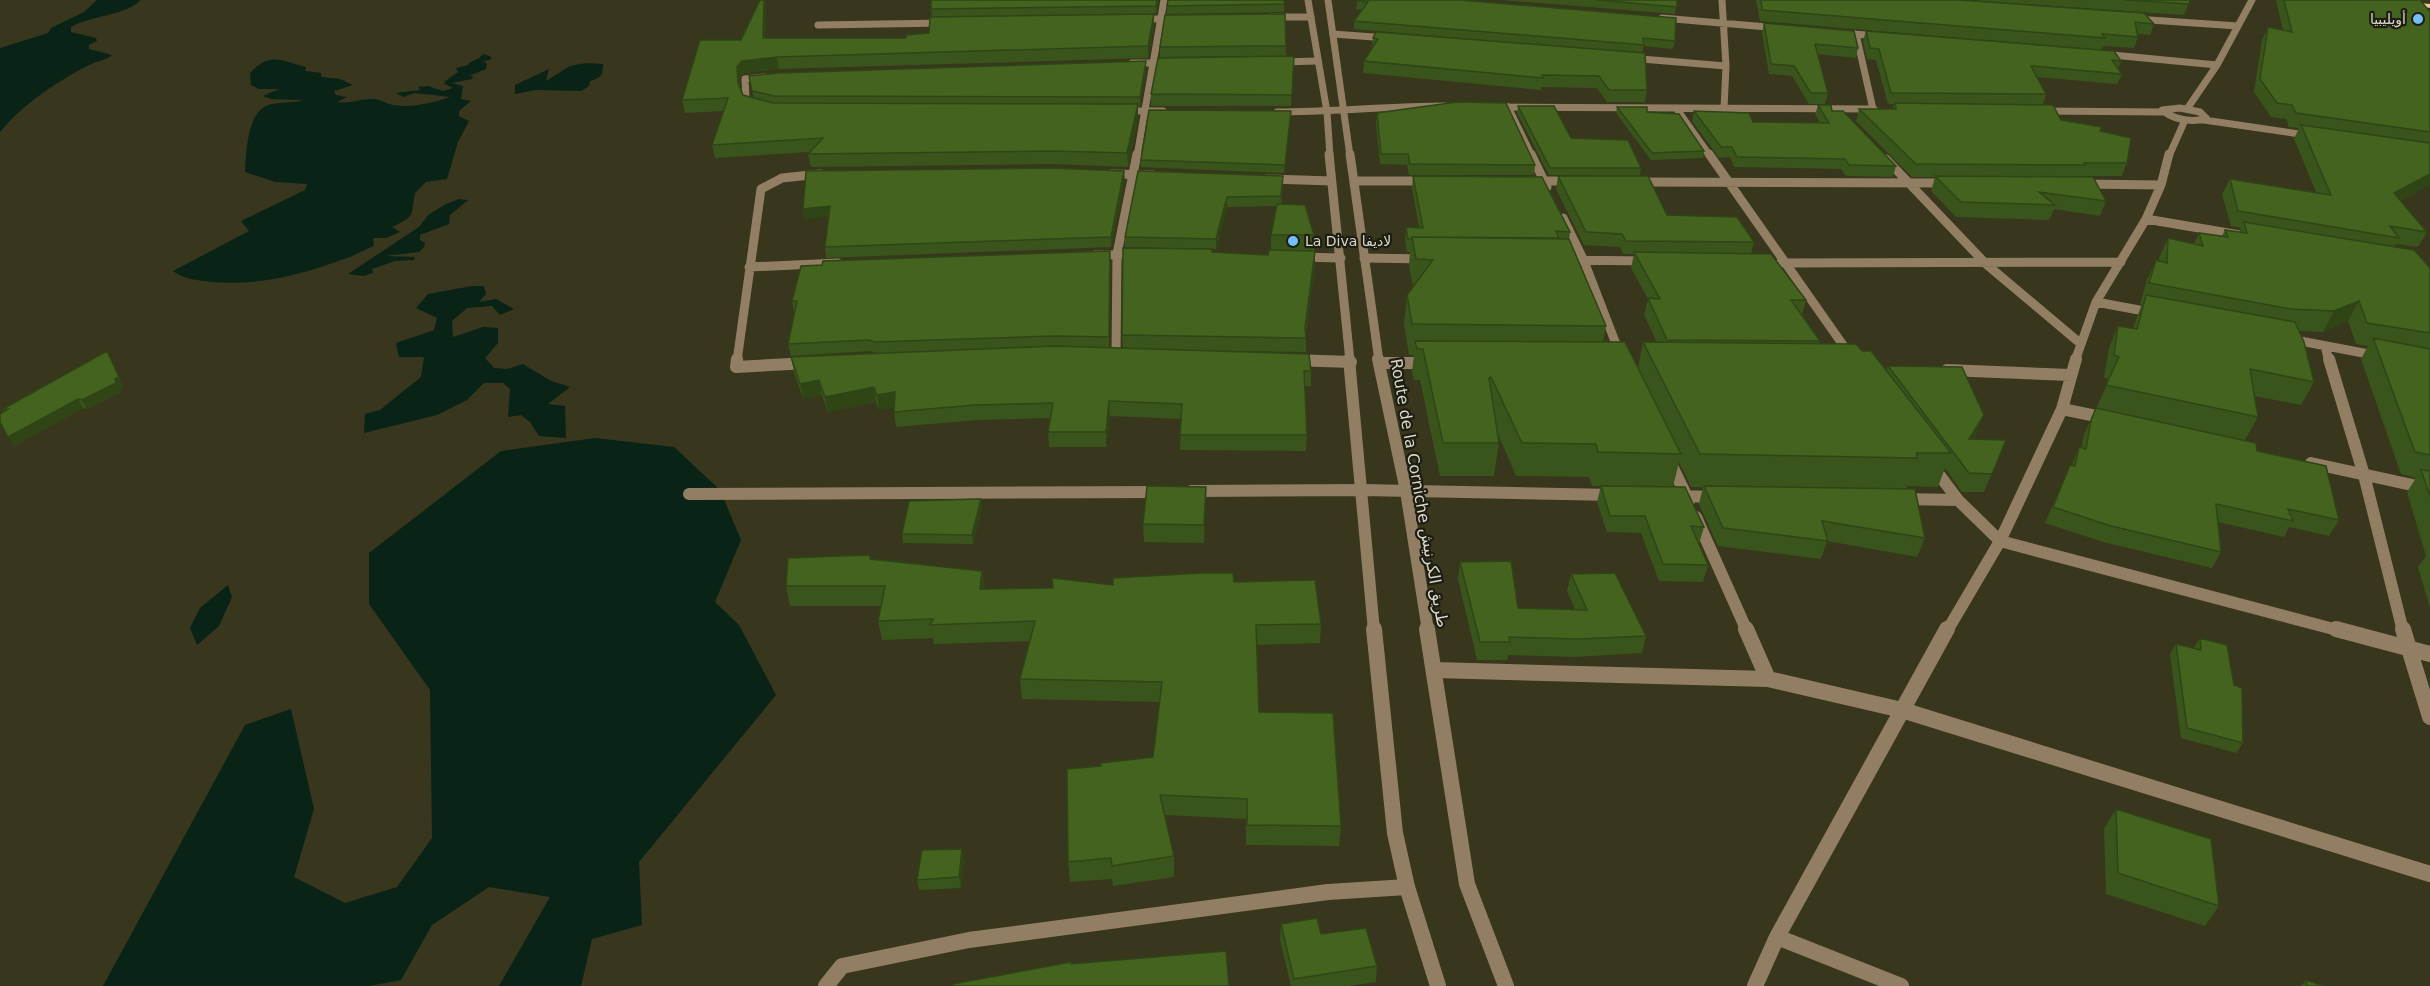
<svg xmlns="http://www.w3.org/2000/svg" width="2430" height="986" viewBox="0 0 2430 986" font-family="'DejaVu Sans','Noto Sans Arabic',sans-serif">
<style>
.water{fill:#092316}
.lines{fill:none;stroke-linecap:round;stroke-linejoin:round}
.minor-far3{stroke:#927e63;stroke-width:7}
.minor-far2{stroke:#927e63;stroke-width:9}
.minor-far1{stroke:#927e63;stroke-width:12}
.minor{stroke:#927e63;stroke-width:16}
.tertiary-far3{stroke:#927e63;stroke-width:7}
.tertiary-far2{stroke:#927e63;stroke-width:9}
.tertiary-far1{stroke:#927e63;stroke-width:12}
.tertiary{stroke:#927e63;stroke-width:16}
.primary{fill:#efc68c;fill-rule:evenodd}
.wall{fill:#3a551b}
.shaded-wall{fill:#2f4516}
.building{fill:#43631f;stroke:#2f4516;stroke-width:1.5}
.poi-dot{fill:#74c0f6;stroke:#1e1d12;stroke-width:2}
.labels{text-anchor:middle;stroke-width:4.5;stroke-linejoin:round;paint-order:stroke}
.far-poi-label{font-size:14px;fill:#d8d7c8;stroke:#1e1d12;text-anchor:end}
.street-label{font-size:16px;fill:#d8d7c8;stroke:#1e1d12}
</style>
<rect width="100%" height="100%" fill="#38361d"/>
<path class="water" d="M97,0h44c-16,16 -50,15 -70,27v5l25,6 1,3 -8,4v4l23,6c-6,5 -14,6 -21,9 -33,17 -67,39 -91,68v-84l48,-15 3,-5 33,-16z
M483,54l7,2 2,3 -10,3 5,1 -1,6 -17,7h4l-1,3 -20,4 11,3 -2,13 10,2 -12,10v5l10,5 -11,21 -11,37 -21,3 -11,11c-5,24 2,22 -23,34l8,5 -14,6h-13l1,8c-11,4 -20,10 -30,13 -43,16 -86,27 -132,23 -14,-2 -27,-2 -39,-11l76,-40 -8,-10 64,-31 2,-6 -32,-2 -30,-10c1,-18 2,-57 21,-66 11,-5 26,-2 37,-6l-32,-1 -8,-3 16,-7h-20l-8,-4 -1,-12c20,-22 32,-12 56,-6l-1,4 16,2v4l19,2 13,6 -19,6 2,4 11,2 -10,5c13,2 25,-4 38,-3 7,1 12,5 18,6 19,3 39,-2 57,-8l-35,-4 -12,4 -7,-4 24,-3 -2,-3 10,-1 15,5 10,-3 -10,-5h4l-3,-1 14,-10 -2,-4 12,-3 1,-2 10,-5z
M586,63l17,1c0,11 -2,14 -13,17l-1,5 -8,5 -45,-1 -21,4v-9l34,-16 -3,12 24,-15z
M459,199l9,1 -18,15 -1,9 -29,11v5l5,3 -1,4 -5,5 -35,4 31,1 -1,3 -19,1 -23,8 1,4 -10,3 -15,-2 71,-47 9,-12 18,-11z
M472,286h12l2,8 -7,8 17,-3 18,10 -14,6 -8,-9 -25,2 -15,13 1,16 30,-10 15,1v15l-13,15 9,10 13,1 16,-5 28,17 19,6 -22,17 17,2 1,32 -27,-2 -9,-14 -9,-7 -13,2 2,-28 -7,-6h-19l-17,17 -30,15 -73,18 1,-19 15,-4 41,-33 3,-20h-25l-3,-14 38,-13 3,-12 -21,-10 12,-14z
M595,438l79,9 46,43 21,50 -26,62 24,23 37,70 -137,167 3,63 -50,14 -11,47h-82l51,-89 -61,-10 -57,38 -31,55 -32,6h-266l142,-261 46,-16 23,100 -20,68 51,26 52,-16 35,-49 -2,-148 -61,-86v-51l132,-102z
M228,585l4,12 -13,29 -22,19 -7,-17 10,-20z"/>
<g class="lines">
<path class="minor-far3" d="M1722,0l4,66 -2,42
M1269,17h42
M1662,18l117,10
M1137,19h43
M2135,19l103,7
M818,25l128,-2
M1838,33l43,3
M1333,34l54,4
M1856,34l17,75
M2102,54l115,11
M1629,58l97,8
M1279,62l39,-1
M1132,63h39
M756,107l-10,-9 -1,-19 19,-2
M1492,107l382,2
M1508,107l24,49
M1676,108l34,48
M2180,108l20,4 7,7c-16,3 -32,2 -45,-9z
M2187,109l30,-44 35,-65
M1124,111h39
M2041,111l122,1
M1277,112c56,0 112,-6 168,-6
M2204,120l109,16
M1137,156l27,-156
M2169,156l16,-36"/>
<path class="minor-far2" d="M1531,154l16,33
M1709,154l141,201
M1886,159l100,105 95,80
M1111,174l42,1
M1267,179l64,2
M1355,181h73
M1530,181h42
M1635,182l312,1
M2082,184l79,1
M1563,218l21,43 37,96
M2146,219l94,16
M1095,255l42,-1
M1299,257l42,1
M1364,258l62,1
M1564,260l84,1
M1780,263l341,-1
M749,267l89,-4
M2096,302l59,11
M2290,339l89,17
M2325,346l4,15
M1116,354l1,-100 20,-100
M1293,360l21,1
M737,361l24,-172 21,-11 38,-4
M2075,361l21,-59 50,-83 15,-34 8,-31"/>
<path class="minor-far1" d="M737,359l-1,8 72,-4
M2329,359l35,116 39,156
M1293,360l58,2
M1379,363h50
M1947,370l123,5
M2062,409l44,9
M1669,460l20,41
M2311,463l119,26
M1932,465l26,35 42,41 341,90
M1191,491l172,-1 252,5
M689,494l473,-2
M1674,496l43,1
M1902,499l56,1
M1696,517l51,114
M1947,631l53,-90 62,-132 14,-50"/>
<path class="minor" d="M1746,629l22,50
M2336,629l94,25
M2403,629l27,88
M1434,670l334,9 134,31 528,164
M1777,937l124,49
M826,986l16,-20 127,-26 359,-48 79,-5
M1755,986l22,-49 170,-308"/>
<path class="tertiary-far3" d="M1308,0l19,112 3,44
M1328,0l22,156"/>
<path class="tertiary-far2" d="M1329,154l21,207
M1350,154l29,207"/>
<path class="tertiary-far1" d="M1349,359l25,272
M1378,359l28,132 22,140"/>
<path class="tertiary" d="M1374,629l21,204 12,54 31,99
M1427,629l40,255 39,102"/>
<path class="primary" d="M2389,0l41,4v4l-37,-6z"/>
</g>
<path class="wall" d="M1158,0l-2,14h-2v11l-6,33 -369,11 -35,4 -5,6 1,9 3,7 11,3 -2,-7 394,-30v8l-6,37h-2v11l-10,50 -76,-3 -241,3 -3,-13 2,-2 -95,6 -3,-13 12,-34 -39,2 -3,-13 59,-60 25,-36v34h140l23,-5 3,-16 -1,-8z
M1502,0h175l-2,14z
M1756,0h203l195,24 -4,11 -12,-1v3l-4,11 -31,-2 -2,4 -341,-29z
M1966,0h224l-6,15z
M2276,0h144l10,12v173l-30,16 27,31 -9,15 -22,-3 -2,2 36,22v340l-12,-41 8,-11 -19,-64 9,-14 -15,-4 -40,-115 7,-13 -12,-2 -8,-23 -25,11 -24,-1 15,51 -13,23 -47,-9 4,21 -13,23 94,80 -10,16 -40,-9 -5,10 -66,-15 3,30 -9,16 -109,-26 -58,-19 25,-58h2l7,-18 2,1 3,-13 25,-55 -5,-3 5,-29 9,-22 15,3 4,-12 5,-13h-2l7,-24 9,-20 3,1v-3l9,-20 26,6 5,-11 23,3 3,-6 14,2 2,-4 -10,-2 -9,-32 8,-15 86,13 -22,-53 5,-11 -10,-1 -3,-8 -15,-2 -17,-25 8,-52 6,-13 15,3z
M1357,1l318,40 -2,8 -29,-3 -2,7 5,37 -2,12h-38l-10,-14 -56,-1v3l-178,-17 1,-12 8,-13 1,-10 168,7 -187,-16v-8l9,-11 -7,-1z
M1284,4v8l-117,2v-8z
M1764,23l94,25 -2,10 -39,-4 11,39 -3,11h-16l-17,-28 -23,-2 -7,-41z
M1866,31l255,30 -3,8 4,5 -5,10 -80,-7 9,17 -3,11 18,15 39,11 27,32 -5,13h-41l-1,1 26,24 -6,15 -46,-7 -5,11 -93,-3 -25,-26 4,-14h-23l-56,-56 3,-12h34l1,-5h-6l-12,-44 -9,-1 -4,-18z
M1286,46v10l-126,1v-10z
M1294,56l-3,50h-140v-12z
M1818,105l14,6 64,55 -3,11 -47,-1 -5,-7 -107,-2 -4,-10 -11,1 -27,-37 2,-10 59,11h67l-5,-7z
M1518,106l53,32 70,30 -1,8 -91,-1 -32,-62z
M1617,107l30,5 57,39 -1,7 -52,2 -35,-47z
M1291,111l-7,62 -143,-6v-7z
M1377,113l158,52 -1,10h-125l-2,-10 -27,-1 -4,-41z
M1138,171l145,15 -2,18 33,31v16l-43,-1v-15l6,-29 -50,1 -11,42 -91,-2v-10z
M1413,176l157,56 -1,8 37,86 -3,16 35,26 5,-26h14l-13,-27 4,-16 -17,-31 3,-14h-11l-3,-7 -36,-2 -28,-56 2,-13 109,39 87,27 -3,12 55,46 -4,15 18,26 -1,2 43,8 24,19 2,-4 89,67 -4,6 33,1 -22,52h-22l-17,-24 -7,19 -31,-1 -1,3 19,49 -8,19 -90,-16 -6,18 -103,-13 -19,-42 4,-17h-12l-12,-25 -6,25 31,40 -5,17 9,21 -5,17 -44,-1 -18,-48 -34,-1 -10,-30 4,-16h-9l-3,-9 -73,-1 -18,-42 1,9 -5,33h-54l-20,-96h-6l-2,-9 2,-16h-5l-5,-31 3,-29 6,-8 -4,-22 1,-13h-3l-2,-12 1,-13h13l-7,-39z
M1125,180l-14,67 -285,11 -1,-11 4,-31 -24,3 -2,-10z
M1212,252l103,12 -9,69v19l-129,-2 134,21v15h-6l2,49 -1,16 -126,-1 1,-31 -71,-3 -4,31h-57l-1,-15 2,-14 -73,2 -81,7 -2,-15v-5l-15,3 -3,-8 -48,10 -6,-17 -19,4 -9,-27 -3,-15 86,-4 -6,-2 -80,5 -3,-12 7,-32h-1l-2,-11 318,-40 -1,87h14l-1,-13z
M107,351l16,35 -3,2 1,4 -34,17 -4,-1 -69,38 -11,-37z
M1206,487l-2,56 -60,-1 -1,-18z
M982,508l-9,36 -70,-1 -1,-9z
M871,559l111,12 3,18 68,-1 60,-3 121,-3 87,42 -1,19 -63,2 2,67 82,114 -2,20 -93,-1v-26l-81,-4 9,41v21l-61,9 -1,-7 -42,3 -2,-20 33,-95 52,-10 7,-55 -138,-3 -2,-20 10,-38 -96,3 -1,-6 -51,2 -4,-19 3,-15h-91l-4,-20z
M1460,562l58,46 57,2 -8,-19 4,-17 75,62 -4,17 -67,4 -67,-2 -1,5h-30l-19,-81z
M2200,638l43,105 -7,10 -55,-15 -11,-84 6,-10 18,4z
M2116,809l103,97 -14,20 -99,-32 -2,-65z
M962,849l2,10 -3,29 -42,2 -2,-10z
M1281,924l40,10 56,32 -1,16 -28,4h-57l-11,-46z
M2306,980l18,6h-23z"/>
<path class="shaded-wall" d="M764,0h1l1,4v46l-3,-12z
M1157,0h1l-2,14v-8z
M1154,14v11l-6,33v-12z
M777,57l2,12 -35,4 -5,6 1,17 -2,-13 -1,-16 5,-6z
M1146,61v8l-6,37v-9z
M1138,104v13l-10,50 -1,-14z
M1124,171l1,9 -14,67v-10z
M2430,174v11l-45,24 9,-16z
M1227,197v10l-11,42v-10z
M830,206l2,10 -27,3 -2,-10z
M1315,251v13l-10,74v-10z
M2359,301l-11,20 -25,11 11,-21z
M107,351l16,35 -3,2 1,4 -34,17 -5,-9z
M819,380l3,15 -19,4 -3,-15z
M874,387l2,15 -48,10 -3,-15z
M895,392l3,15 -19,3 -2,-15z
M78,399l5,9 -69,38 -6,-9z
M1109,401l1,15 -4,31v-15z
M1984,415l-7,18 -15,24 7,-18z
M1206,487v18l-2,38v-18z
M981,499l1,9 -9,36 -1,-9z
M982,571l3,19 -5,-1z
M962,849l2,10 -3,29 -2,-11z"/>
<path class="building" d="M760,0h4l-1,38h143v-3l23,-2 1,-16 224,-3 -6,32 -371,11 -35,4 -5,6 1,16 5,12 30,8 365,1 -11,49 -76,-2 -243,3 15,-16 -111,7 16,-47 -46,2 18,-60h41z
M931,0h226l-1,6 -225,3z
M1168,0h116v4l-117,2z
M1358,0h102l216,18 -1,23 -32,-3 1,7 -290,-24 14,-19 -11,-1z
M1597,0h80v7z
M1761,0h198l185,13 10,11 -19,-2 3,15 -36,-3 3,4 -343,-28z
M2124,0h66l-1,4z
M2284,0h136l10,12v120l-134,-19 -4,-8 -15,-2 -17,-24 8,-52 24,5z
M1285,14l1,32 -126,1 5,-32z
M1764,23l90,8 4,17 -43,-4 13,49h-17l-17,-27 -23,-2z
M1866,31l248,20 7,10 -9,-1 10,14 -91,-8 15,28 -155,-1 -12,-44 -9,-1z
M1376,32l269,21 2,37h-38l-10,-14 -57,-1 1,3 -179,-17 14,-22 -5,-1z
M1294,56l-2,39 -141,-1 7,-36z
M1146,61l-6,36 -365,-1 -23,-5 -3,-15 29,-3z
M1457,102l49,1 29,62 -125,-1 -2,-10h-27l-4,-41z
M1895,103l158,2 8,15 41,7 -2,4 31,7 -4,25h-43l1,2 -169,-1 -57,-55h37z
M1818,105h13l1,6h11l53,55 -47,-1 -4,-6 -108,-2 -5,-10h-11l-27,-36 55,2 4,9 76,1z
M1518,106h36l17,32 57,2 13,28h-91z
M1617,107h30v5l32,2 25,37 -52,2z
M1149,110l142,1 -6,54 -144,-5z
M2301,125l129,18v31l-36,19 33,39 -37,-6 9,12 -161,-27 -8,-32 101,16z
M1051,168l73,3 -13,66 -286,10 5,-41 -27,3 3,-38z
M1138,171l145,5 -2,20 -54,1 -11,42 -91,-2z
M1413,176l129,1 28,55 -14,-1 3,7 -147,-1v2h-4l-2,-12 17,1z
M1558,176h90l19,39 70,2 17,25 -128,-1 -4,-7 -36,-2z
M1935,176l158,1 13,24 -67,-9 16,13 -94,-3z
M1277,204l28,1 9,30h-43z
M2244,222l170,28 16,18v65l-63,-10 -8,-22 -25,10 -43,-2 -142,-26 7,-23 11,3 1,-25 35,8 -4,-13 29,4 -3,-7 22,3z
M1412,237l157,2 37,87 -194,-2 -5,-29 26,-35 -17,-1z
M1123,248l89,1v3l56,3 1,-5 46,1 -10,77 1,10 -184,-3z
M1110,251l-1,86 -54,-1 -180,6 -6,-2 -81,4 9,-43h-5l9,-35 21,-1 1,-4z
M1634,252l137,2 35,46h-15l29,41 -153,-1 -19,-42 12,1z
M2146,295l149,27 9,20 10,40 -64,-13 8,48 -152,-32 13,-28 -5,-2 4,-29 19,3z
M2373,338l57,11v106l-15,-3z
M1415,341l210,1 56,112 -83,-2 -2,-8 -74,-1 -31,-66 -2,1 10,65h-56l-20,-94h-6z
M1643,342l213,2 6,7h9l80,102h-34v5l-217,-4z
M1055,346l254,8 2,17h-7l3,64h-127l2,-31 -73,-3 -3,31h-58l5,-29 -78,2 -81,7 1,-20 -18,3 -3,-8 -49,10 -6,-17 -19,4 -9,-27z
M107,351l12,26 -4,2 1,4 -34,17 -4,-1 -70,38 -8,-15v-8l8,-5h-5z
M1888,366l74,1 22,48 -15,24 37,1 -14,34 -23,-1z
M2096,408l160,35 1,8 69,15 13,54 -51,-11 5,12 -77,-17 5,48 -110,-26 -58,-19 17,-42 5,1 4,-19 7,2 5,-29z
M2421,470l9,1v25z
M1147,486l59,1 -2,38 -61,-1z
M1601,486l84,1 19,40 -13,-1 17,39 -45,-1 -18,-48h-35z
M1704,486l211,3 10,49 -103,-17 6,20 -105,-13z
M981,499l-9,36 -70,-1 7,-33z
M870,555v4l112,12 -2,18 73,-1 -1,-10 61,7v-7l89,-5h31l1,9 81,-2 6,44 -65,1 3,87 74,1 8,113 -94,-1v-26l-87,-4 14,61 -62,10 -1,-8 -43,4 -1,-93 34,-3v-3l52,-6 9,-75 -142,-3 15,-58 -105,4 3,-6 -55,2 7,-35h-99l2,-28z
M1511,561l7,47 69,2 -16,-36 44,-1 31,63 -68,3 -69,-2 1,5h-30l-20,-80z
M2200,638l27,7 7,40 8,3 1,55 -56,-15 -11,-84 25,6z
M2116,809l95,30 8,67 -101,-33z
M962,849l-3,28 -42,3 5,-30z
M1317,918l4,16 45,-6 11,38 -83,13 -13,-55z
M1226,951l3,35h-275l-1,-2 118,-22v2z
M2306,980l18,6h-17z"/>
<g class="poi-dot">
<circle cx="2418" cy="19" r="6"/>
<circle cx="1293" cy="241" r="6"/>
</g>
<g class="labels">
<g class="far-poi-label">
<text x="2406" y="24">أويليبيا</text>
<text x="1305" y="246" text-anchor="start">La Diva لاديفا</text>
</g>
<g class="street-label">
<text transform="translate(1420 493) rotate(80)" y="6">Route de la Corniche طريق الكرنيش</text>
</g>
</g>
</svg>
